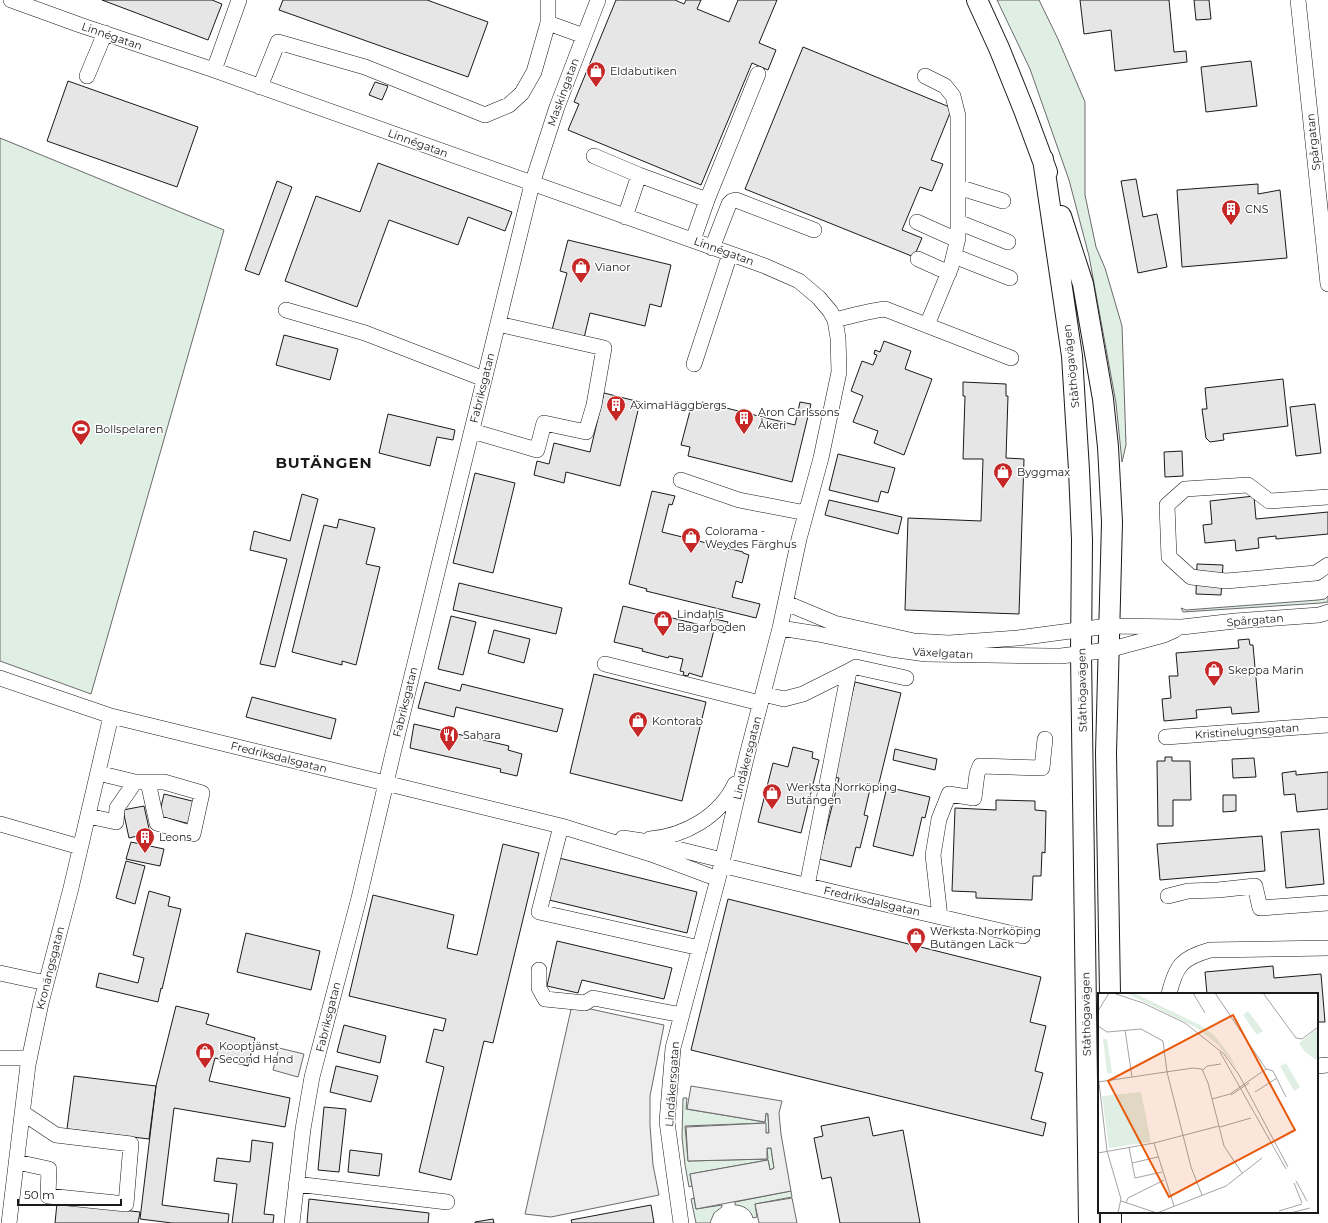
<svg xmlns="http://www.w3.org/2000/svg" width="1328" height="1223" viewBox="0 0 1328 1223" font-family="Montserrat,sans-serif">
<style>
.green{fill:#e0efe3;stroke:#6a6a6a}
.parking{fill:#ededed;stroke:#6a6a6a}
.building{fill:#e6e6e6;stroke:#1a1a1a}
.lines{fill:none;stroke-linecap:round;stroke-linejoin:round}
.minor-casing{stroke:#1a1a1a;stroke-width:16}
.major-casing{stroke:#1a1a1a;stroke-width:22}
.minor{stroke:#fff;stroke-width:15}
.major{stroke:#fff;stroke-width:20}
.labels{text-anchor:middle;stroke-width:3;stroke-linejoin:round;paint-order:stroke}
.street-label{font-size:11px;fill:#1a1a1a;stroke:#fff}
.poi-label{font-size:11px;fill:#1a1a1a;stroke:#fff;text-anchor:start}
.district-label{font-size:15px;font-weight:bold;letter-spacing:1px;fill:#1a1a1a;stroke:#fff}
.inset-road{fill:none;stroke:#a3a3a3;stroke-width:1}
.view{fill:#e8590c;fill-opacity:0.15;stroke:#e8590c;stroke-width:2}
.inset-edge{fill:none;stroke:#1a1a1a;stroke-width:2}
</style>
<rect width="100%" height="100%" fill="#fff"/>
<path class="green" d="M997,0h42l19,39 27,63v93l11,52 9,21 17,58 4,119 -4,17 -6,-59 -27,-147 -20,-76 -39,-111z
M0,138l224,92 -133,464 -91,-33z
M1328,596v6l-7,1 -138,9 -2,-4 5,2 132,-10 7,-1z
M683,1098h4l-1,11 79,13 1,-9 2,1 1,19h-3l-1,-10 -80,3 3,35 80,-2 -1,-11h4l3,20 -4,2 -2,-10 -78,14 2,12 -3,1 -4,-22 -3,-28z
M791,1191l1,6 -37,7 2,13 -4,1c-2,-8 -10,-13 -18,-13v-3z
M694,1198l2,11 26,-4v2l-8,6 -4,10h-14l-5,-24z"/>
<path class="parking" d="M572,1005l92,20 -14,71v29l3,40 6,30 -108,22 -26,-3z
M279,1048l25,6 -6,23 -25,-7z
M691,1086l91,15 -3,12 2,21 10,57 -95,18 -6,-35 78,-14 2,10 4,-2 -3,-20h-4v11l-79,2 -2,-34 80,-4v10h3l-1,-19 -2,-1 -1,9 -78,-13z
M792,1198l5,25h-38l-4,-19z"/>
<path class="building" d="M102,0h110l10,4 -14,36z
M283,0h144l61,22 -20,55 -189,-67z
M616,0h59l9,4 2,-4h15l-4,9 32,13 9,-22h39l-18,43 17,7 -8,20 -16,-7 -51,122 -133,-55 11,-26 -5,-2z
M1080,0h89l5,52 12,-1 1,11 -72,9 -4,-41 -27,4z
M1194,0h15l2,19 -15,1z
M803,47l149,61 -21,52 12,4 -11,27 -12,-4 -18,43 20,8 -8,19 -169,-68z
M1251,61l6,45 -51,6 -5,-45z
M68,81l130,46 -21,60 -130,-46z
M375,82l13,4 -6,14 -13,-5z
M378,163l134,49 -7,19 -37,-14 -10,28 -69,-25 -32,87 -72,-26 31,-85 44,16z
M1136,179l7,38 14,-3 10,53 -29,6 -17,-92z
M277,181l15,6 -33,88 -14,-5z
M1258,184v10l22,-4 7,68 -105,9 -5,-77z
M568,240l103,25 -10,42 -11,-3 -5,22 -55,-13 -6,25 -32,-8 15,-57 -7,-2z
M284,335l54,14 -8,31 -54,-15z
M884,341l27,10 -6,18 27,10 -28,76 -30,-12 4,-12 -25,-9 10,-26 -12,-5 11,-30 11,4 4,-10 -3,-1 1,-4 5,2z
M1283,379l5,47 -65,8 1,6 -14,2 -4,-4 -4,-29h5l-2,-21z
M963,382l43,2v12h2l-2,62 18,1 -5,155 -114,-4 3,-92 73,3 2,-62h-20l2,-63h-2z
M604,393l36,9 -20,84 -54,-14 -2,11 -30,-8 3,-14 12,3 5,-21 36,9z
M702,402l93,23 5,-23 11,2 -19,78 -104,-26 2,-9 -9,-2 10,-38 9,2z
M1315,404l6,49 -25,3 -6,-49z
M388,414l67,16 -2,10 -16,-3 -7,29 -51,-13z
M1182,451l1,25 -18,1 -1,-25z
M838,454l57,14 -7,25 -7,-2 -3,11 -49,-12z
M475,473l40,10 -22,90 -40,-10z
M652,491l23,5 -3,9 -3,-1 -7,28 81,20v1l6,2 -7,28 -6,-2 -4,16 28,7 -4,14 -110,-27 1,-2 -18,-5z
M302,494l16,5 -43,168 -15,-3 27,-105 -37,-9 4,-19 36,10z
M1254,496l2,23 72,-7v22l-52,5v-3l-18,2 1,10 -23,3 -1,-11 -30,3 -2,-18 9,-1 -2,-23z
M829,500l73,17 -4,17 -73,-19z
M339,519l36,9 -9,36 14,3 -24,98 -14,-4v4l-50,-13 32,-127 13,3z
M1197,564l26,1 -2,30 -25,-1z
M459,583l103,25 -6,26 -103,-24z
M623,606l86,21 2,-9 17,4 -3,11 -11,-3 -12,47 -13,-4 -1,3 -5,-1 1,-3 -4,-1 3,-12 -14,-3 -1,2 -26,-7 1,-2 -29,-7z
M451,616l25,6 -13,53 -25,-6z
M494,630l36,9 -6,24 -36,-10z
M1249,639l1,6h3l6,67 -27,2 -1,-7 -35,3 1,8 -33,3 -2,-22 9,-1 -2,-22h9l-2,-23 63,-5 -1,-8z
M594,674l112,28 -24,99 -112,-28z
M425,682l35,9 2,-7 101,25 -6,23 -101,-25 -2,10 -36,-9z
M855,682l46,11 -23,94 -7,-2 -7,30 4,1 -8,32 -4,-1 -5,20 -32,-8 20,-81 -7,-1z
M252,697l84,22 -5,20 -85,-22z
M414,724l95,22 -1,4 14,4 -5,22 -17,-4 1,-3 -91,-21z
M793,747l20,5 -1,6 7,2 -18,73 -43,-11 15,-59 15,4z
M895,749l42,10 -2,11 -42,-10z
M1165,757h7v4h18l1,39h-18v26h-15l-1,-65h8z
M1254,758l2,19 -23,1 -1,-19z
M1296,771v4l32,-3v37l-31,3 -2,-18 -11,1 -2,-22z
M887,787l43,10 -5,21 -3,-1 -9,39 -40,-10z
M164,794l32,8 -6,22 -31,-8z
M1223,795h13v16l-13,1z
M996,800l39,1v9l11,1 -1,42 -3,-1 -1,24h-8l-1,24 -56,-2v-6l-24,-1 3,-83 41,2z
M144,806l6,27 -21,5 -6,-28z
M1319,829l5,55 -38,4 -5,-56z
M1262,836l3,35 -105,9 -3,-36z
M131,842l33,7 -4,17 -34,-7z
M503,844l36,9 -46,190 -9,-2 -33,139 -32,-8 25,-105 -18,-5 8,-33 9,2 3,-12 -97,-23 24,-101 81,20 -7,33 30,7z
M559,858l138,34 -10,41 -138,-33z
M126,861l19,5 -10,38 -19,-6z
M149,891l21,6 -2,9 13,3 -19,80 -1,-1 -3,14 -62,-15 3,-14 39,10 6,-25 -11,-3z
M728,899l313,78 -11,45 16,4 -11,45 8,2 -12,46 15,4 -3,13 -352,-86z
M246,933l74,18 -9,39 -74,-18z
M557,941l115,27 -8,31 -82,-19 -4,13 -31,-7z
M1273,966l1,12 47,-4 4,48h-8v-28h-110l-2,-22z
M176,1006l33,8 -3,10 49,14 -7,28 -33,-8 -6,23 81,17 -5,29 -111,-19 -12,97 67,9 -1,9h-56l-32,-4 16,-133z
M344,1025l42,11 -6,27 -43,-11z
M336,1066l42,10 -7,26 -41,-10z
M74,1076l82,10 -7,53 -82,-10z
M324,1107l22,2 -7,63 -21,-2z
M869,1117l4,19 30,-6 17,93h-80l-9,-46 -9,2 -8,-41 9,-2 -2,-10z
M252,1140l21,3 -9,71 10,1 -1,8h-41l5,-39 -23,-3 3,-23 33,4z
M350,1150l32,4 -3,22 -31,-4z
M309,1199l120,14 -1,10h-121z
M57,1203l83,9 -2,11h-83z
M651,1205l3,18h-82l-1,-3z
M493,1219l1,4h-19v-1z"/>
<g class="lines">
<defs>
<path id="minor" d="M11,0l69,25 134,45 551,196 34,15 20,17 11,13 5,9 3,18 1,34 -18,86 -22,81 -19,89 -34,131 -28,120 -45,169 -6,74 14,101
M1298,0l30,284
M548,23l36,13
M214,70l25,-70
M87,76l18,-43
M925,76l20,10 8,10 5,20v122l-7,29 -24,58
M260,87l18,-45 87,25 120,48 24,-10 13,-12 12,-21 14,-49v-23
M594,156l45,19 -14,42
M639,175l68,25
M958,187l45,14
M917,222l40,18
M958,222l50,20
M693,240l14,-40 51,-126
M712,248l17,-44 3,-3 4,-1 78,30
M954,256l56,22
M918,259l31,14
M286,310l79,23 119,46
M835,320c16,-4 33,-9 50,-11l126,49
M694,364l36,-110
M472,431l65,19 7,-27 42,9 8,-27 10,-57 -106,-24
M681,480l58,20 67,13
M1328,497l-59,4 -21,-16 -63,4 -18,16 2,52 22,20 35,4 90,-8 12,-8
M786,603l48,20 80,18 35,2 69,-5 90,-12 74,1 53,-6 84,-6 9,-3
M780,628l38,6 72,15 36,5 124,2h11l47,-6 56,-15 11,-5
M605,664l155,39
M0,678l111,38 450,110 90,28 67,25
M763,694l21,5 19,-5 46,-23
M1166,737l162,-12
M135,782h29l38,11 -9,41 -36,-11 -9,-41
M88,816l28,6 1,-14 18,-26 -37,-9
M0,824l80,23
M561,826l-22,86 161,36
M623,838l26,4 73,18
M650,839c35,-3 70,-23 85,-55
M721,865l129,31 173,40
M807,886l42,-215 7,-4 50,11
M1168,896l20,-5 30,-1 37,-4 5,22 68,-5
M940,917l-7,-62 6,-36 10,-25 25,4 3,-24 3,-8 62,2 3,-29
M539,970v18l6,11 40,4 8,-5 89,17
M0,973l46,10
M1169,994c7,-29 13,-36 41,-44l118,-2
M0,1058h29
M1317,1066l11,-1
M17,1162l32,7 -1,27 78,8 5,-60 -75,-9 -33,-22
M296,1184l151,18
M9,1223l19,-158 13,-62 30,-115 40,-172
M292,1223l11,-94 9,-52 47,-179 34,-145 139,-569 25,-77 41,-107"/>
<path id="major" d="M977,0l22,48 25,62 23,62
M1043,159l29,197 7,114 3,70 -1,114 8,569
M1061,216l22,68 20,115 5,48 4,75 -6,231 4,241
M1111,1212v11"/>
</defs>
<use href="#minor" class="minor-casing"/>
<use href="#major" class="major-casing"/>
<use href="#minor" class="minor"/>
<use href="#major" class="major"/>
</g>
<defs>
<symbol id="shop-pin" viewBox="-11 -11 22 30"><path d="M0 17L-7.5 6A9.5 9.5 0 1 1 7.5 6Z" fill="#c62828" stroke="#fff"/><path d="M-5-2.5h2.3a2.7 3.5 0 0 1 5.4 0H5L5.5 6h-11ZM-1.5-2.5h3a1.5 2.3 0 0 0-3 0Z" fill="#fff"/></symbol>
<symbol id="building-pin" viewBox="-11 -11 22 30"><path d="M0 17L-7.5 6A9.5 9.5 0 1 1 7.5 6Z" fill="#c62828" stroke="#fff"/><path d="M-4-6H4V6H1V3H-1V6H-4ZM-2.5-4.3h1.7v1.8h-1.7ZM.8-4.3h1.7v1.8H.8ZM-2.5-1h1.7V.8h-1.7ZM.8-1h1.7V.8H.8Z" fill="#fff"/></symbol>
<symbol id="stadium-pin" viewBox="-11 -11 22 30"><path d="M0 17L-7.5 6A9.5 9.5 0 1 1 7.5 6Z" fill="#c62828" stroke="#fff"/><path d="M0-5a6.5 5 0 1 0 0 10a6.5 5 0 1 0 0-10ZM-3.5-1.8h7v3.6h-7Z" fill="#fff"/></symbol>
<symbol id="restaurant-pin" viewBox="-11 -11 22 30"><path d="M0 17L-7.5 6A9.5 9.5 0 1 1 7.5 6Z" fill="#c62828" stroke="#fff"/><path d="M-5-6h1v4h1v-4h1v4h1v-4h1v5L-1.5 .5V6h-2V.5L-5-1ZM5-6V6H3V1.5H1.5Q1.5-4 5-6Z" fill="#fff"/></symbol>
</defs>
<g fill-rule="evenodd">
<use href="#shop-pin" x="585" y="60" width="22" height="30"/>
<use href="#building-pin" x="1220" y="198" width="22" height="30"/>
<use href="#shop-pin" x="570" y="256" width="22" height="30"/>
<use href="#building-pin" x="605" y="394" width="22" height="30"/>
<use href="#building-pin" x="733" y="407" width="22" height="30"/>
<use href="#stadium-pin" x="70" y="418" width="22" height="30"/>
<use href="#shop-pin" x="992" y="461" width="22" height="30"/>
<use href="#shop-pin" x="680" y="526" width="22" height="30"/>
<use href="#shop-pin" x="652" y="609" width="22" height="30"/>
<use href="#shop-pin" x="1203" y="659" width="22" height="30"/>
<use href="#shop-pin" x="627" y="710" width="22" height="30"/>
<use href="#restaurant-pin" x="438" y="724" width="22" height="30"/>
<use href="#shop-pin" x="761" y="782" width="22" height="30"/>
<use href="#building-pin" x="134" y="826" width="22" height="30"/>
<use href="#shop-pin" x="905" y="926" width="22" height="30"/>
<use href="#shop-pin" x="194" y="1041" width="22" height="30"/>
</g>
<g class="labels">
<g class="street-label">
<text transform="translate(112 36) rotate(19)" y="4">Linnégatan</text>
<text transform="translate(563 92) rotate(-70)" y="4">Maskingatan</text>
<text transform="translate(1313 142) rotate(-96)" y="4">Spårgatan</text>
<text transform="translate(418 143) rotate(20)" y="4">Linnégatan</text>
<text transform="translate(724 251) rotate(20)" y="4">Linnégatan</text>
<text transform="translate(1071 366) rotate(-96)" y="4">Ståthögavägen</text>
<text transform="translate(482 388) rotate(-76)" y="4">Fabriksgatan</text>
<text transform="translate(1255 620) rotate(-5)" y="4">Spårgatan</text>
<text transform="translate(943 653) rotate(3)" y="4">Växelgatan</text>
<text transform="translate(1082 690) rotate(-91)" y="4">Ståthögavägen</text>
<text transform="translate(405 702) rotate(-76)" y="4">Fabriksgatan</text>
<text transform="translate(1247 731) rotate(-4)" y="4">Kristinelugnsgatan</text>
<text transform="translate(279 757) rotate(14)" y="4">Fredriksdalsgatan</text>
<text transform="translate(747 758) rotate(-76)" y="4">Lindåkersgatan</text>
<text transform="translate(872 901) rotate(13)" y="4">Fredriksdalsgatan</text>
<text transform="translate(50 968) rotate(-76)" y="4">Kronängsgatan</text>
<text transform="translate(1086 1014) rotate(-91)" y="4">Ståthögavägen</text>
<text transform="translate(328 1017) rotate(-76)" y="4">Fabriksgatan</text>
<text transform="translate(672 1084) rotate(-86)" y="4">Lindåkersgatan</text>
</g>
<g class="poi-label">
<text x="610" y="75">Eldabutiken</text>
<text x="1245" y="213">CNS</text>
<text x="595" y="271">Vianor</text>
<text x="630" y="409">AximaHäggbergs</text>
<text x="758" y="416">Aron Carlssons<tspan x="758" dy="13">Åkeri</tspan></text>
<text x="95" y="433">Bollspelaren</text>
<text x="1017" y="476">Byggmax</text>
<text x="705" y="535">Colorama -<tspan x="705" dy="13">Weydes Färghus</tspan></text>
<text x="677" y="618">Lindahls<tspan x="677" dy="13">Bagarboden</tspan></text>
<text x="1228" y="674">Skeppa Marin</text>
<text x="652" y="725">Kontorab</text>
<text x="463" y="739">Sahara</text>
<text x="786" y="791">Werksta Norrköping<tspan x="786" dy="13">Butängen</tspan></text>
<text x="159" y="841">Leons</text>
<text x="930" y="935">Werksta Norrköping<tspan x="930" dy="13">Butängen Lack</tspan></text>
<text x="219" y="1050">Kooptjänst<tspan x="219" dy="13">Second Hand</tspan></text>
</g>
<g class="district-label">
<text x="324" y="468">BUTÄNGEN</text>
</g>
</g>
<g transform="translate(1098 993)">
<rect width="220" height="220" fill="#fff"/>
<path d="M28,0h8l66,32 15,11 15,20 7,13 -19,-24 -21,-17zM150,18l15,20 -6,4 -14,-20zM220,35l-1,3 1,30 -13,-9 -6,-9zM5,46h4l5,34h-5zM188,70l14,24 -6,4 -14,-25zM43,99l10,50 -42,6 -7,-52z" fill="#e0efe3"/>
<path class="inset-road" d="M15,0l30,10 42,20 39,31 15,21 49,92M95,0l12,20M165,0l33,45 6,1 16,-12M0,18l11,-18M0,33l9,6 34,-3 22,12 4,31 24,95 11,28M27,37l7,47M122,59l66,117M168,76l7,2 13,26M105,77l4,-4 14,-2M0,81l9,77 14,48 -3,14M0,89l95,-14 9,1 6,14 16,63 18,27M157,99l22,-14M133,102l18,-12M114,106l18,-5 36,-25 -51,-76M122,134l31,-9M56,150l20,63M31,154l6,31 27,-6M0,160l56,-10 65,-17M34,170l26,-6M198,188l11,20M196,190l8,20M23,208l36,12 69,-27 36,-28M28,210l2,-5 36,-18M181,218l23,-7M192,220l20,-5"/>
<path class="view" d="M135,22l62,115 -126,67 -61,-116z"/>
<rect width="220" height="220" class="inset-edge"/>
</g>
<path d="M18 1199v6h103v-6" fill="none" stroke="#1a1a1a" stroke-width="2"/>
<text x="24" y="1199" font-size="12" fill="#1a1a1a" stroke="#ffffff" stroke-width="3" paint-order="stroke">50 m</text>
</svg>
